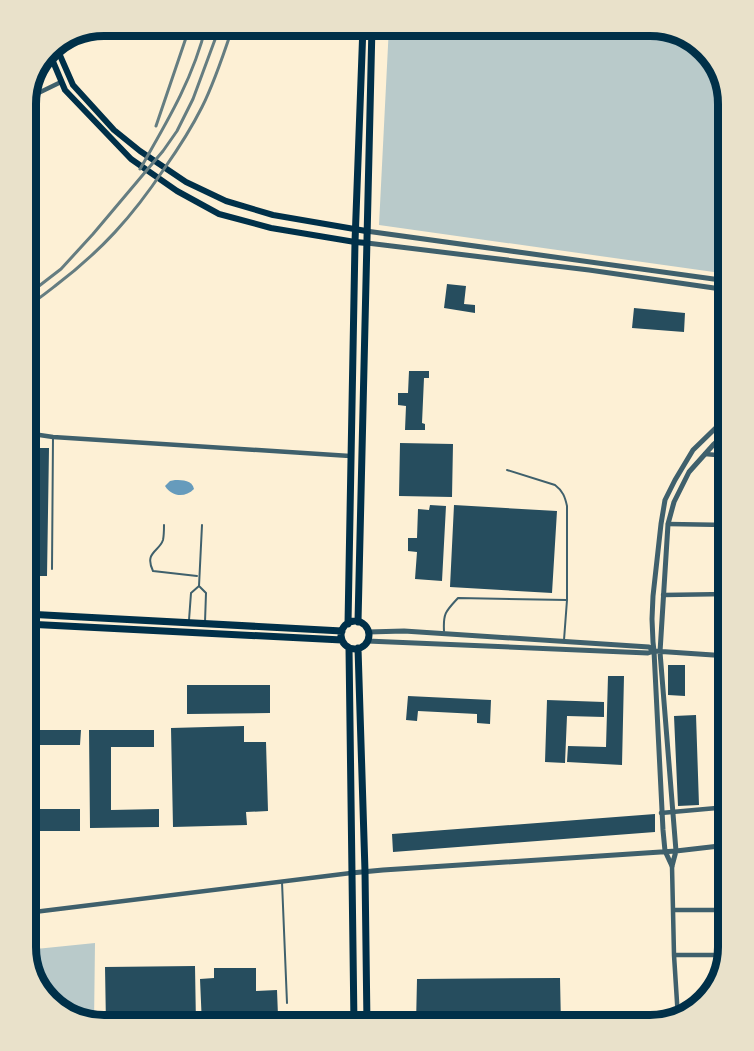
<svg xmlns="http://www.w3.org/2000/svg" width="754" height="1051" viewBox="0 0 754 1051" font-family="Montserrat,sans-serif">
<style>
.green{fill:#b9caca}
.water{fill:#669bbc}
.building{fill:#264d5e}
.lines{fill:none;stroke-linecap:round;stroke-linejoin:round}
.service{stroke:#3f606c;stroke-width:2}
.minor{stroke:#3f606c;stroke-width:4.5}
.tertiary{stroke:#3f606c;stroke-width:5}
.secondary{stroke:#003049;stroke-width:6}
.primary{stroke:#003049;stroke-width:7}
.rail{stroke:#657d81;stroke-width:3}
.rim{fill:none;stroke:#003049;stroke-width:8}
</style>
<rect width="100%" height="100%" fill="#fdf0d5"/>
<path class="green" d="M389,26h266l34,10 29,29 10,39v170l-349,-49z
M95,943l-1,81 -29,-9 -29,-29 -10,-36z"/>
<path class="water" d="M175,480c8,0 17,0 19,9 -9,9 -22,8 -29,-3l5,-5z"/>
<path class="building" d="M447,284l19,2 -2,18 11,1v8l-31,-5z
M634,308l51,5 -1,19 -52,-4z
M409,371h20v7h-5l-2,45 3,1v6h-20l1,-24 -8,-1v-12h10z
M400,443l53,1 -1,53 -53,-1z
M26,448h23l-2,128h-21z
M430,505l16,1 -4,75 -27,-2 2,-27 -9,-1v-13h9l1,-29 11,1z
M454,505l103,6 -5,82 -102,-6z
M668,665h17v31l-17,-1z
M26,673h2l-1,15h-1z
M608,676h16l-2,89 -55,-3 1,-16 38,1z
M187,685h83v28l-83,1z
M408,696l83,4 -1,24 -13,-1v-9l-59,-3 -1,10 -11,-1z
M547,700l57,2v15l-37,-1 -2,47 -20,-1z
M696,715l3,90 -21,1 -4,-90z
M244,726v16h22l2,69 -22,1 1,13 -74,2 -2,-99z
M26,730h55l-1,15h-41l-1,64h42v22h-54z
M89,730h65v17h-43v63l48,-1v18l-69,1z
M655,814v18l-262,20 -1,-18z
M195,966l1,59h-90l-1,-58z
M214,968h42v23l21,-1 1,26h-9v9h-67l-2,-46 14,-1z
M560,978l1,47h-145l1,-46z"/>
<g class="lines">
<path class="service" d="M507,470l48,15c8,6 10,12 12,21v94l-3,40
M164,525c0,4 0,10 -1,15 -4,12 -19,12 -10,31l44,5
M202,525l-3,61 7,7 -1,29
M52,569l1,-132
M189,620l2,-27 8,-7
M444,631c-1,-18 2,-20 14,-33l109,2
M282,882l5,121"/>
<path class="minor" d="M26,99l35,-17
M26,433l27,4 297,19
M705,454l23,2
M668,524l60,1
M663,595l65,-1
M661,813l67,-6
M672,866l2,89 4,63
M673,910h55
M26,913l325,-40
M674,955h52"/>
<path class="tertiary" d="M366,231l362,50
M367,243l222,27 139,20
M368,632l36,-1 245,16 5,4
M367,641l281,12 6,-2 74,5
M672,866l-7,-15 -2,-21 -9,-179 -1,-9 -1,-23 1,-23 8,-72 4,-24 10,-20 18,-30 35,-34
M672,866l4,-15 -16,-199 8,-128 6,-22 15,-30 25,-28 14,-13
M351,873l32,-3 293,-19 52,-6"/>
<path class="secondary" d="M55,44l18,41 41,45 26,21 46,31 40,19 47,14 93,16
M49,52l16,38 66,69 46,32 42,23 52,14 84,14 12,1"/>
<path class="primary" d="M26,614l316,17
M341 635a14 14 0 1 1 28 0a14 14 0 1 1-28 0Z
M358,622l14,-596
M26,624l316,16
M348,624l7,-382 8,-216
M349,648l5,377
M358,648l7,223 2,154"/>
<path class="rail" d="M156,126l34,-100
M140,169c27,-47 53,-90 66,-143
M26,296l35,-27 32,-35 70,-83 14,-20 16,-32 27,-73
M26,307c10,-6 20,-14 29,-21 46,-35 77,-69 109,-117 14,-20 27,-40 38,-62 13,-26 22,-54 31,-81"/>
</g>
<path d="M0 0H754V1051H0ZM104 36H650A68 68 0 0 1 718 104V947A68 68 0 0 1 650 1015H104A68 68 0 0 1 36 947V104A68 68 0 0 1 104 36Z" fill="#e9e1ca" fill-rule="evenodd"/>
<path class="rim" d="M104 36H650A68 68 0 0 1 718 104V947A68 68 0 0 1 650 1015H104A68 68 0 0 1 36 947V104A68 68 0 0 1 104 36Z"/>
</svg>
